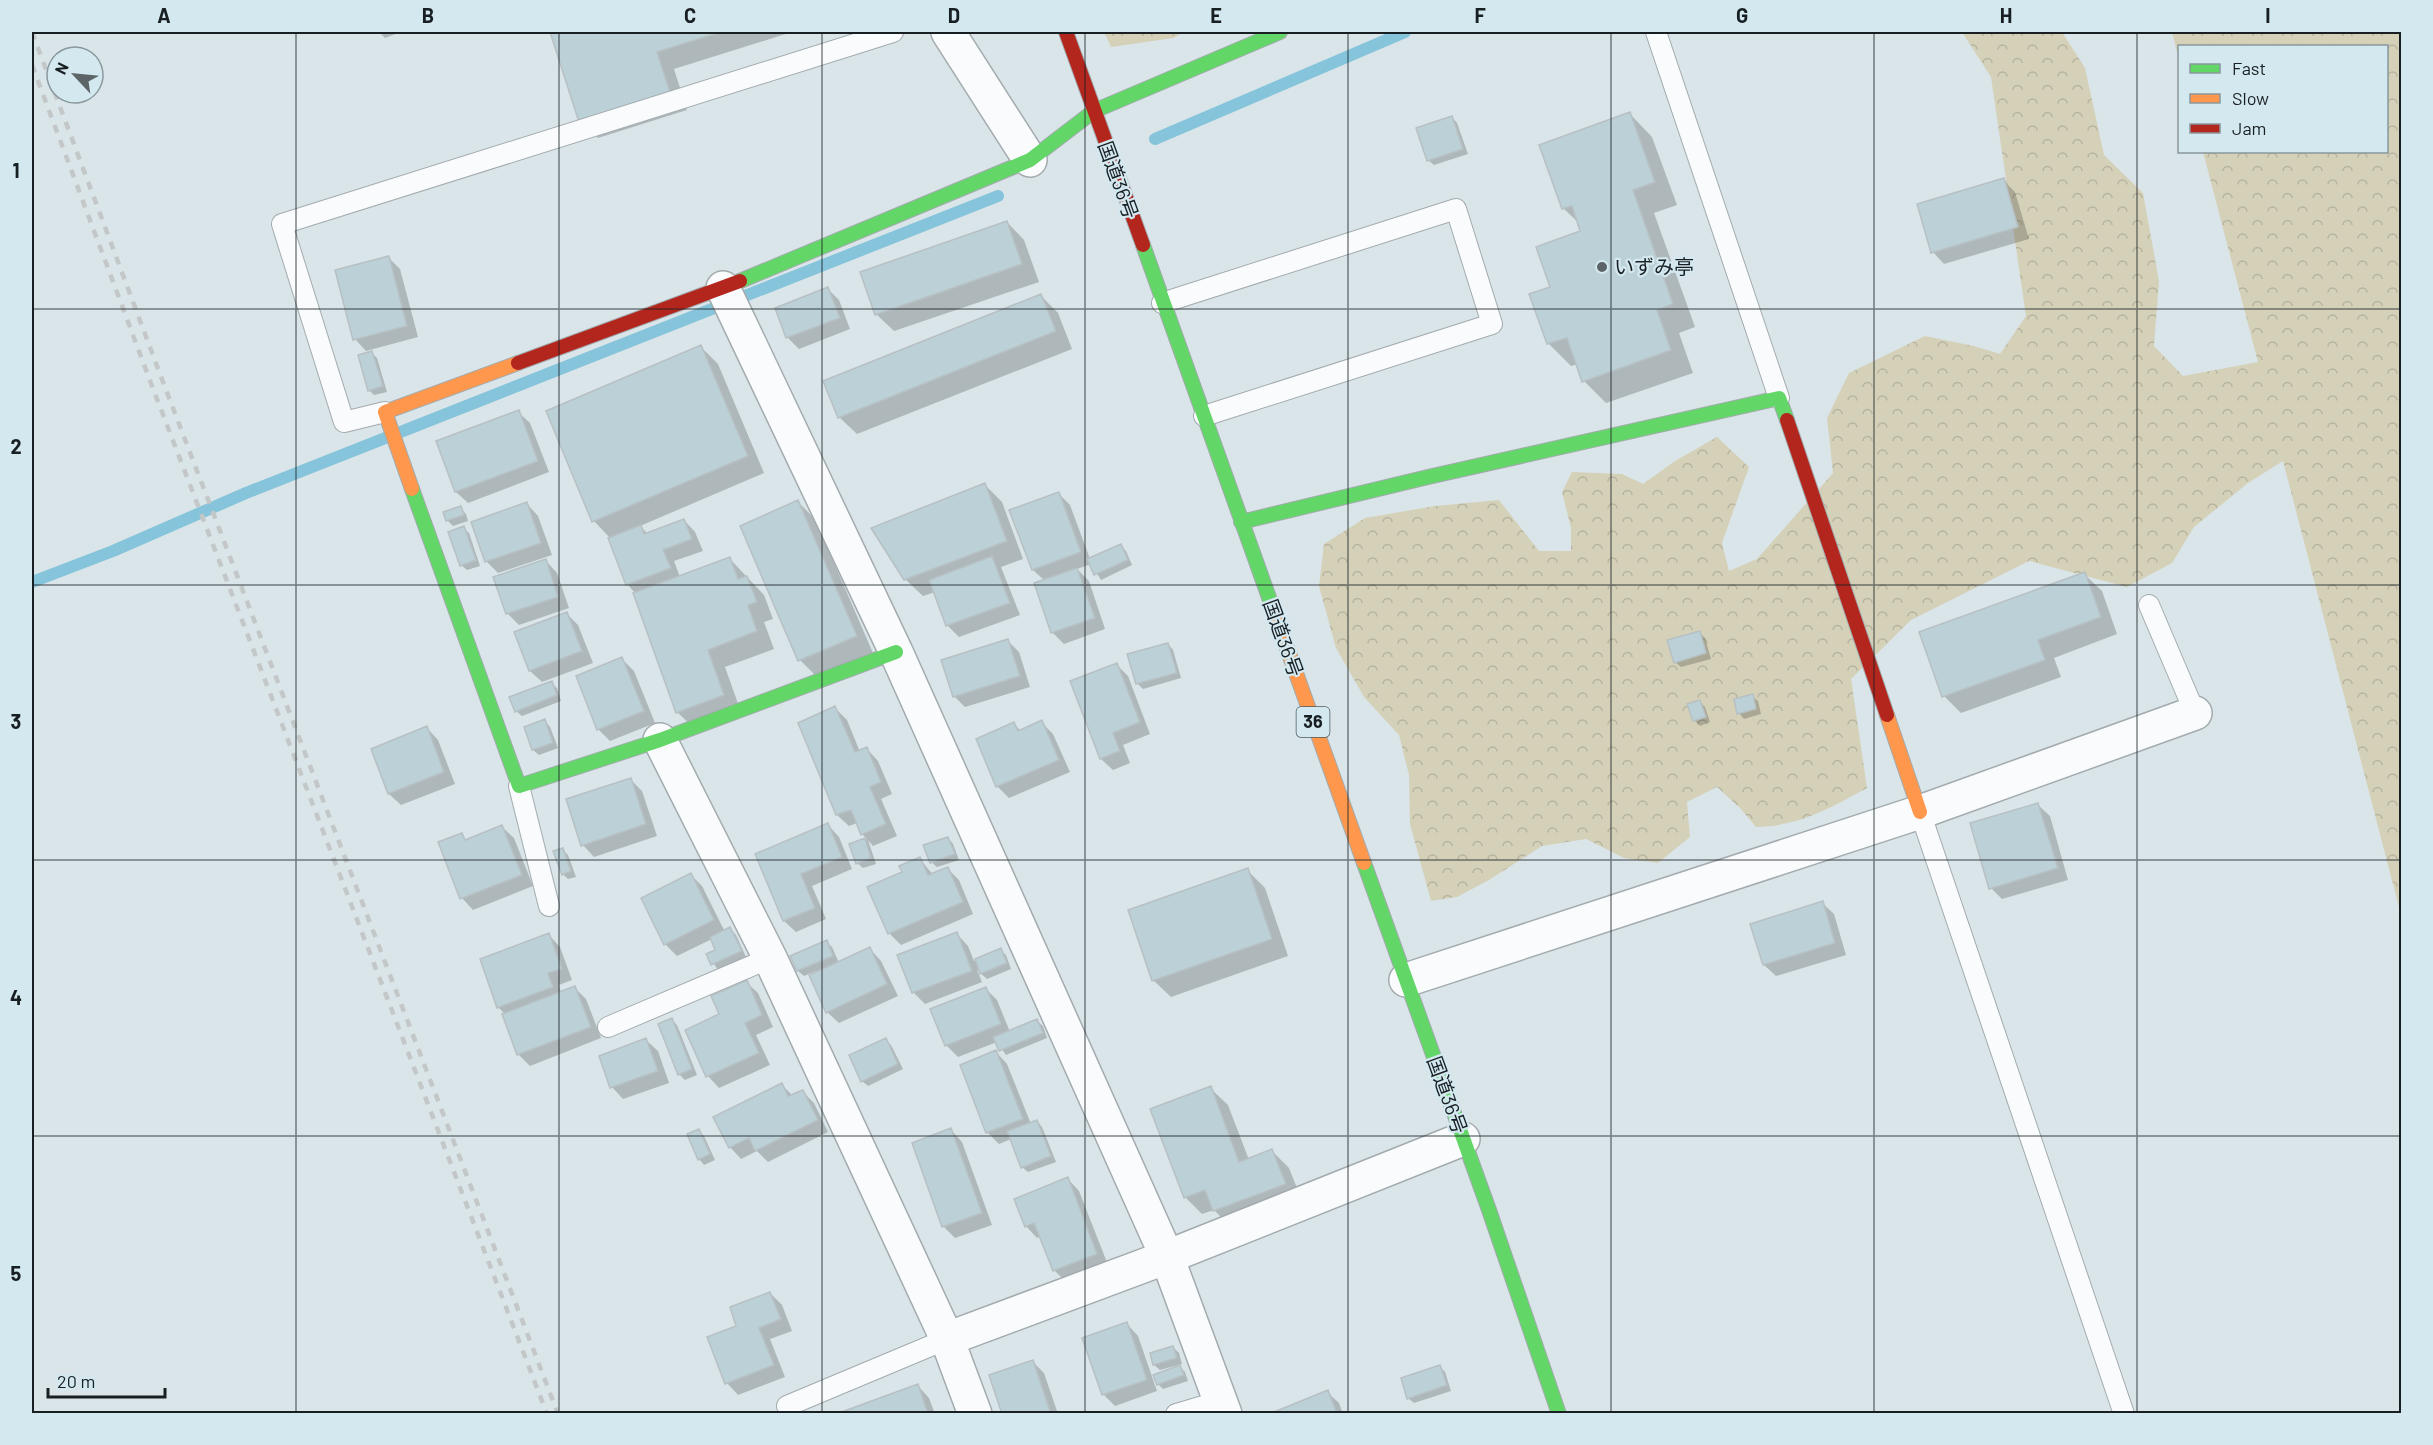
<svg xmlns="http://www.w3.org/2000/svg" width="2433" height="1445" viewBox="0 0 2433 1445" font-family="Barlow,'Noto Sans JP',sans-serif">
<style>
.forest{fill:url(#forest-crowns)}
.shadow{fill:#0003}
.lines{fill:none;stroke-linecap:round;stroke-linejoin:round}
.stream{stroke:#85c4da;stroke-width:12}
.building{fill:#bbd0d7;stroke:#b7c0c3;stroke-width:1.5}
.lane-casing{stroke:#a3abae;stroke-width:22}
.street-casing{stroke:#a3abae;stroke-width:36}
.fast-casing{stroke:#a3abae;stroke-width:16}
.slow-casing{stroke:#a3abae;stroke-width:16}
.jam-casing{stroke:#a3abae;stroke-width:16}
.lane{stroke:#f9fbfc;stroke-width:20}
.street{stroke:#f9fbfc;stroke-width:33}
.fast{stroke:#63d668;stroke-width:14}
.slow{stroke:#ff974d;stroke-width:14}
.jam{stroke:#b3261e;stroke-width:14}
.rail{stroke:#c4c7c8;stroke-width:4.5;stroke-dasharray:8 8;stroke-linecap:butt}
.grid{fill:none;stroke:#181f22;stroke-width:1.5;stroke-opacity:0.55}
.poi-dot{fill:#5c6468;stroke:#d4e8ef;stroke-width:2}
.labels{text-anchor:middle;stroke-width:4.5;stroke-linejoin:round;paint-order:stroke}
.shield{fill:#d4e8ef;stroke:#505b60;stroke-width:1.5}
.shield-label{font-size:18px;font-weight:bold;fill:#181f22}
.street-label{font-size:20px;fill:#181f22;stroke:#d4e8ef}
.poi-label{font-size:20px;fill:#181f22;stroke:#d4e8ef;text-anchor:start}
.neatline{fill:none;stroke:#181f22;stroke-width:2}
.grid-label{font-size:20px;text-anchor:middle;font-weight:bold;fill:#181f22}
</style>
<defs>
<pattern id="forest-crowns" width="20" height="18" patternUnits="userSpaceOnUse" patternTransform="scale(1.5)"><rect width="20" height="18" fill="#d5d1b9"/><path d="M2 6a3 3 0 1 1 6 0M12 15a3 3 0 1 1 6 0" fill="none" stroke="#b6b39f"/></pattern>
</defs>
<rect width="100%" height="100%" fill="#dae5e9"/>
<path class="forest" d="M1104,32h79l-9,6 -63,9z
M1962,32h100l23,36 19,87 39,38 16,88 -5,65 29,30 75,-14 -55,-210h183v-106h-206l-1,14 -7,-28h229v883l-118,-454 -35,22 -54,44 -22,36 -45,24 -98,-26 -118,59 -60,59 16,109c-38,21 -68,38 -111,39l-16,-19 -23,-21 -30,15 3,35 -32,26 -34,-5 -38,-19 -44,7 -53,34 -32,17 -26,4 -21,-77 -1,-49 -10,-40 -35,-38 -28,-49 -17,-62 5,-42 41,-26 70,-12 64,-6 40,51h32v-23l-9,-36 10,-20 50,2 21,10 32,-23 42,-24 32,30 -27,76 7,28 28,-12 76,-86 -6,-55 22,-45 76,-37 49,10 26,8 26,-38 -35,-239z"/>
<path class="shadow" d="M379,32h22l-16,6z
M551,32h241l-118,37 13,41 -89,28 -18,-17z
M1630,114l22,23 25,68 -23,8 41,114 -16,6 14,40 -87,30 -22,-22 -6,-17 -7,2 -23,-23 4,-55 30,-57 -2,-7 -17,-16z
M1452,117l5,6 11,31 -34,11 -6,-5z
M2003,180l12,12 14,47 -85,25 -11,-12z
M1007,222l17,18 15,42 -145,49 -18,-17z
M388,257l12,12 18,68 -52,14 -11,-12z
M828,289l11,11 11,29 -51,20 -12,-12z
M1041,296l17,17 14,36 -215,85 -18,-17z
M701,347l17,17 46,109 -124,53 8,8 36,-14 11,12 8,19 -29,10 6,16 50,-18 34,36 9,24 -9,3 10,27 -49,18 16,45 -46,17 -18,-17 -41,-118 -9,-10 -17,-46 -16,-17z
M372,353l5,5 10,34 -13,3 -5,-5z
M518,412l12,11 19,49 -81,31 -12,-11z
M985,485l17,17 21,57 -22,8 19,48 -61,22 -11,-11 -13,-34 -12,4 -18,-17z
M1059,494l11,11 20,54 31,-13 5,5 6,14 -31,15 -10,-16 -14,5 12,12 16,48 -41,15 -12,-12 -7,-51 -12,-11 -22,-59z
M798,502l17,17 58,134 -56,24 -17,-17z
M527,504l11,12 14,39 -54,18 -12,-12z
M460,508l6,6 2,7 -15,5 -6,-6z
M463,528l6,5 11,33 -13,4 -6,-5z
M546,561l11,12 12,35 -50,17 -12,-12z
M2084,574l18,17 15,43 -63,24 7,19 -100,36 -17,-17z
M566,613l12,12 15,38 -51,19 -12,-11 -15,-38z
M1700,633l5,5 6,21 -30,8 -6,-5z
M1008,641l11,11 11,35 -65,20 -11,-11z
M1168,644l5,6 8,28 -38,11 -6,-6z
M622,659l12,12 21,52 -45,18 -11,-11 -21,-53z
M1116,664l12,12 22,58 -27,11 7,18 -17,7 -12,-11 -29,-77z
M551,683l6,5 4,13 -39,15 -6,-5z
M1752,696l6,5 3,13 -17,5 -5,-6z
M1700,702l5,5 5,15 -10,4 -6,-6z
M835,708l12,12 13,32 7,-3 11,12 14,33 -11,5 16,37 -24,10 -5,-6 8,24 -13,4 -6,-5 -6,-18 16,-6 -5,-5 -5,-11 -8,3 -12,-11 -37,-92z
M545,721l5,6 8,21 -19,7 -6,-5 -7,-22z
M1041,722l12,12 17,38 -61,26 -12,-12 -19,-46 36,-16 7,7z
M427,728l11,12 17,44 -54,21 -12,-11 -16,-44z
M630,779l12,12 15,45 -63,21 -11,-12z
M2038,805l12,11 18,64 -66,19 -11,-11z
M828,825l11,12 13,32 -40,17 14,33 -30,13 -12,-11 -27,-66z
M502,827l12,11 19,48 -60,24 -11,-12 -1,-63 6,6z
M948,838l5,6 6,16 -22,7 -6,-5z
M562,849l6,6 8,22 -8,2 -5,-5z
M920,859l13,16 15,-6 11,11 14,34 -72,31 -12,-12 15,-60z
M1247,870l18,18 23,68 -117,41 -18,-17z
M691,875l11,11 23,46 5,-3 6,6 10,22 -28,13 -10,-15 9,-4 -5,-12 -35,17 -12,-12z
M1822,903l12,11 12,41 -70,21 -12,-11 -12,-40z
M957,934l11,12 6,15 26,-11 6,5 5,14 -24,10 -10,-9 5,12 -57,22 -12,-12z
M549,935l11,12 12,33 -13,5 2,8 14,-5 11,11 15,39 -71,28 -12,-12 -12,-39 -8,-8z
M826,942l6,5 7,16 31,-14 11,12 17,35 -59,27 -12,-11 -11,-41 -12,5 -6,-5 -6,-14z
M746,982l12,11 15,34 -17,8 14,30 -51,23 -11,-12 -21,-45 34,-17z
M986,989l11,11 13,32 27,-11 6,5 4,12 -41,17 -9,-13 -39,15 -12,-12z
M672,1020l5,5 20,50 -12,5 -6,-6z
M885,1039l6,6 12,24 -35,17 -6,-5z
M646,1040l12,11 11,32 -46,16 -11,-12z
M996,1052l11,12 24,60 6,-3 5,6 14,35 -28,10 -6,-5 -11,-28 -12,5 -12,-12z
M782,1085l11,11 9,-5 12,12 14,29 -60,30 -11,-11 -16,8 -11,-12z
M1210,1088l18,17 21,55 23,-9 17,17 13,33 -70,27 -18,-18 -12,4 -17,-17z
M951,1130l11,12 30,83 -37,13 -12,-12z
M699,1131l5,5 11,24 -11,5 -5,-6z
M1068,1179l11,12 29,74 -42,17 -12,-12 -13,-34 -4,2 -11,-12z
M770,1293l12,12 10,26 -22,8 15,38 -47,18 -11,-12 11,-56z
M1127,1324l11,12 19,55 -42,15 -12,-12z
M1173,1347l6,6 3,11 -22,6 -6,-5 -3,-11z
M1033,1362l11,11 14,41h-54z
M1179,1366l6,6 3,9 -25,8 -6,-6z
M1440,1367l5,5 6,19 -37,12 -6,-5z
M918,1386l11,12 6,16h-94z
M1327,1392l12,11 4,11h-70z"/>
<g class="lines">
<path class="stream" d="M1155,139l250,-107
M32,582l81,-31 133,-58 752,-297"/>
</g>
<path class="building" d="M550,32h171l-64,20 13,40 -91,30z
M1630,112l25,70 -22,8 40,114 -16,6 14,40 -89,32 -15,-44 -20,6 -18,-50 21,-7 -14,-40 44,-16 -8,-25 -10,3 -23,-64z
M1452,116l11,33 -36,12 -11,-33z
M2004,178l14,49 -87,26 -14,-49z
M1007,221l15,43 -147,51 -15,-43z
M389,256l18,70 -54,14 -18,-70z
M828,287l12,31 -54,20 -11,-30z
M1041,294l15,37 -218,87 -15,-37z
M701,345l47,111 -156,66 -46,-111z
M372,351l11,35 -15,5 -10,-36z
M519,410l19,51 -83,31 -19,-51z
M985,483l22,58 -103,39 -33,-52z
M1059,492l22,60 -49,18 -23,-60z
M798,500l59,136 -59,25 -58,-135z
M527,502l14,41 -56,19 -14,-40z
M461,506l3,9 -18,6 -3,-9z
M684,519l8,20 -29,11 8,18 -45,17 -18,-47 33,-13 3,9z
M464,526l12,34 -16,6 -12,-34z
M1121,544l7,16 -34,15 -7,-16z
M992,556l18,47 -64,23 -17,-46z
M730,557l8,22 9,-3 10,26 -9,3 9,26 -49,19 16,45 -48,18 -43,-120z
M546,559l12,38 -52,17 -13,-37z
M1077,568l18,50 -44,15 -17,-50z
M2085,572l16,45 -63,23 7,20 -103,37 -23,-65z
M567,612l15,39 -53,20 -15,-39z
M1700,631l6,22 -32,10 -7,-23z
M1008,639l12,37 -67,21 -12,-37z
M1168,643l9,30 -41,11 -9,-30z
M622,657l22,54 -47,19 -21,-54z
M1117,663l23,59 -27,11 7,18 -20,8 -30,-78z
M552,681l5,14 -42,17 -6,-15z
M1753,694l3,15 -19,5 -3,-15z
M1700,700l6,17 -13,4 -6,-17z
M835,706l20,46 12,-5 14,35 -11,5 16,37 -25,11 -10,-25 -15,5 -38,-92z
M545,719l8,24 -21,7 -8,-23z
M1042,720l17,40 -63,27 -20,-48 38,-17 4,9z
M427,726l17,46 -56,22 -17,-45z
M631,778l15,46 -65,22 -15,-47z
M2038,803l20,65 -69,21 -19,-66z
M828,823l14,34 -41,17 14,34 -32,13 -28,-67z
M502,825l20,50 -62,24 -22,-57 24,-9 3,7z
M948,837l7,17 -25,9 -7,-18z
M865,838l6,20 -15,6 -7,-20z
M563,848l8,23 -9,4 -9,-24z
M920,857l8,18 20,-8 15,35 -75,32 -21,-47 35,-15 -3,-6z
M1248,868l24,71 -120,42 -24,-71z
M691,873l23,47 -50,25 -23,-47z
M1823,901l12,42 -72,22 -13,-41z
M730,927l12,24 -31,14 -5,-11 9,-4 -5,-13z
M957,932l15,39 -60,22 -15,-38z
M549,933l13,36 -14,4 5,14 -56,21 -17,-49z
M827,940l6,16 -36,15 -7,-15z
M870,947l17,37 -61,29 -17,-38z
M1001,948l6,15 -27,11 -5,-15z
M747,980l15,35 -17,8 14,30 -53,24 -21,-47 34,-16 -8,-18z
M575,986l16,41 -74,28 -15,-41z
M986,987l15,37 -56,22 -15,-37z
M672,1018l20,51 -14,6 -20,-51z
M1037,1019l6,14 -44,18 -6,-14z
M646,1038l12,33 -48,17 -11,-32z
M886,1038l12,26 -37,18 -12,-27z
M996,1050l27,69 -37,14 -26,-68z
M782,1083l6,13 15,-6 15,30 -63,31 -6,-13 -20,10 -16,-31z
M1211,1086l28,76 33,-13 14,35 -73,27 -8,-21 -21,8 -34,-89z
M1037,1120l14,36 -30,12 -14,-37z
M951,1128l31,85 -40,14 -30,-84z
M699,1129l11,25 -12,6 -11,-26z
M1068,1177l29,77 -44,17 -19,-48 -9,4 -11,-28z
M770,1292l11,27 -22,9 15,37 -49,19 -18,-47 29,-11 -6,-19z
M1127,1322l20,58 -45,15 -20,-57z
M1173,1346l4,12 -24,7 -3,-12z
M1033,1360l18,54h-49l-13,-39z
M1180,1365l4,10 -27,10 -4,-10z
M1440,1365l7,20 -40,14 -6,-21z
M918,1384l10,30h-92z
M1328,1390l9,24h-68z"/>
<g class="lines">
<defs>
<path id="lane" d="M1656,32l123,366
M1162,303l294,-94 36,115 -288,92
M385,412l-41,10 -62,-198 611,-192
M2149,605l46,108
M519,786l30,120
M1920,812l204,602
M608,1027l162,-69
M787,1406l160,-67
M1176,1414l44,-13"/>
<path id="street" d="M948,32l82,128
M723,288l173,364 271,605 58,157
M660,740l110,218 177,381 28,75
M1406,980l514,-168 275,-99
M947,1339l220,-82 296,-118"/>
<path id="fast" d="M1143,245l134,375
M740,281l290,-121 64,-49 186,-79
M412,489l107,297 141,-46 236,-88
M1241,522l187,-45 351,-79 8,22
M1364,863l125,347 70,204"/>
<path id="slow" d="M412,489l-27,-77 133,-49
M1277,620l87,243
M1887,715l33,97"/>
<path id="jam" d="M1066,32l77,213
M518,363l222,-82
M1787,420l100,295"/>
</defs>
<use href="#lane" class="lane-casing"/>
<use href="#street" class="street-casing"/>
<use href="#fast" class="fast-casing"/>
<use href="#slow" class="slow-casing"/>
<use href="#jam" class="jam-casing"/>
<use href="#lane" class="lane"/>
<use href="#street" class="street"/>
<use href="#fast" class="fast"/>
<use href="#slow" class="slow"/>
<use href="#jam" class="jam"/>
<path class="rail" d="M32,32l131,350 395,1032
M32,65l120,321 395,1028"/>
</g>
<path class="grid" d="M296,32v1382M559,32v1382M822,32v1382M1085,32v1382M1348,32v1382M1611,32v1382M1874,32v1382M2137,32v1382M32,309h2370M32,585h2370M32,860h2370M32,1136h2370"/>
<circle class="poi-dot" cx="1602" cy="267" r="6"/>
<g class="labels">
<rect class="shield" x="1296.5" y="707" width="33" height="30" rx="4.5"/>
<g class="shield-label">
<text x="1313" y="728">36</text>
</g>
<g class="street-label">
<text transform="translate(1118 180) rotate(70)" y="7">国道36号</text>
<text transform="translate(1283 638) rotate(70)" y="7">国道36号</text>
<text transform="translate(1447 1095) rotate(70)" y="7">国道36号</text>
</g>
<g class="poi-label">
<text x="1614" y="274">いずみ亭</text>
</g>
</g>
<rect width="2433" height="1445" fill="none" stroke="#d4e8ef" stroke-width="66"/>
<rect x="2178" y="45" width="210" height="108" fill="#d4e8ef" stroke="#89989d" stroke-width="1.5"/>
<rect x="2190" y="64" width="30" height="9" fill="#63d668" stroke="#89989d" stroke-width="1.5"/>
<text x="2232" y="75" font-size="18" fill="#181f22">Fast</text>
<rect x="2190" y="94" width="30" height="9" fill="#ff974d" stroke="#89989d" stroke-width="1.5"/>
<text x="2232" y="105" font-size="18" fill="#181f22">Slow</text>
<rect x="2190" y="124" width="30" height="9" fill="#b3261e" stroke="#89989d" stroke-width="1.5"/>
<text x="2232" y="135" font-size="18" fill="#181f22">Jam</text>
<g transform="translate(75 75) rotate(296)"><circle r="28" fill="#d4e8ef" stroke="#89989d" stroke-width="1.5"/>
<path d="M0-4.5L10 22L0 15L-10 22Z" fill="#5c6468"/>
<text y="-9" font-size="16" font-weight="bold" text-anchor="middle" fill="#181f22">N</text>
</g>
<path d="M48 1388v9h117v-9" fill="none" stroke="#181f22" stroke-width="3"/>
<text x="57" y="1388" font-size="18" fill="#181f22" stroke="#d4e8ef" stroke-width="4.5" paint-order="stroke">20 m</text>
<rect x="33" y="33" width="2367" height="1379" class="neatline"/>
<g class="grid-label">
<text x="164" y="23">A</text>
<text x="428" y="23">B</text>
<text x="690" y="23">C</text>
<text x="954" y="23">D</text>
<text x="1216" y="23">E</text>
<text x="1480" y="23">F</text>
<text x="1742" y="23">G</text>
<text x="2006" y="23">H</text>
<text x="2268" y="23">I</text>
<text x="16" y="178">1</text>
<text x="16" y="454">2</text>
<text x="16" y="729">3</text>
<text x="16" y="1005">4</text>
<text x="16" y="1281">5</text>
</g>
</svg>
